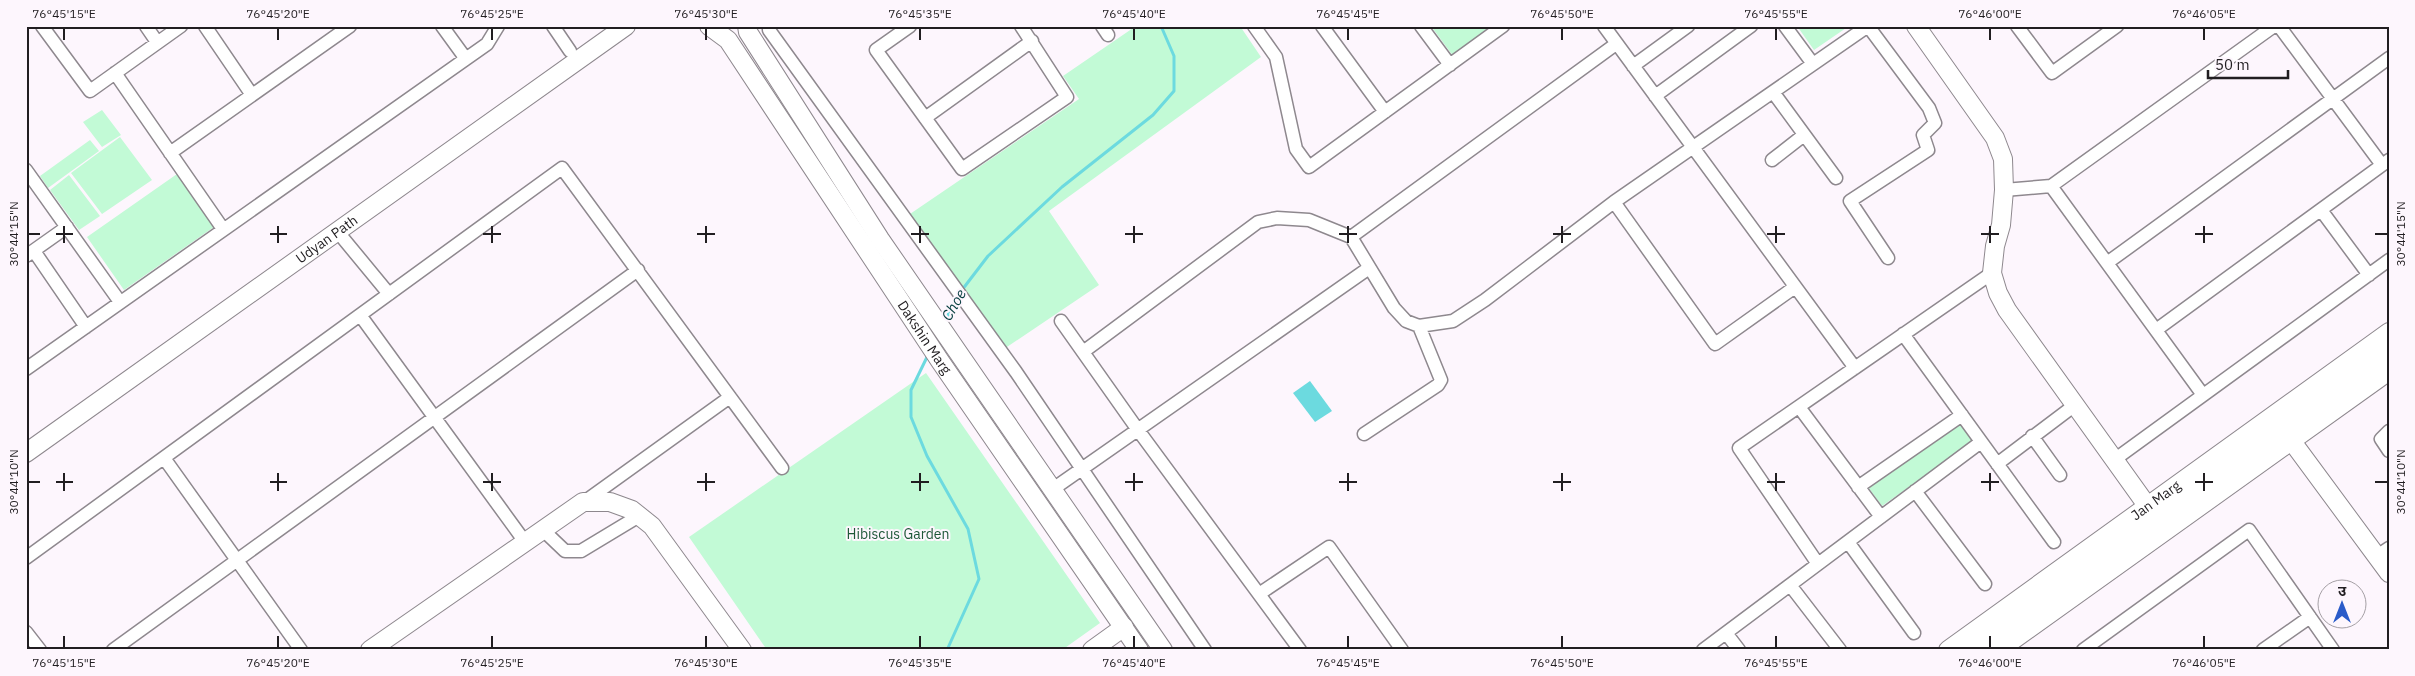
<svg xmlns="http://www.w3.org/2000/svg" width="2415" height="676" viewBox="0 0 2415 676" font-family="'IBM Plex Sans','Noto Sans Devanagari',sans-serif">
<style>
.green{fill:#c2fad6}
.water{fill:#6cdadf}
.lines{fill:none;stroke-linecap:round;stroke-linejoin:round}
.stream{stroke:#6cdadf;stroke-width:3}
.street-casing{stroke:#8e888e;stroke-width:15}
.secondary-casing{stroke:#8e888e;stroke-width:20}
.street{stroke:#fff;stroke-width:12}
.secondary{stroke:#fff;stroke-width:18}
.ticks{fill:none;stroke:#211e21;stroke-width:2}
.labels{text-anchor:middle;stroke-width:4;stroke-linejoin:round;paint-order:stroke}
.street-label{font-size:14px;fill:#211e21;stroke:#fdf6fd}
.park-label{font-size:14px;fill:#1e5738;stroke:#fdf6fd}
.water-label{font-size:15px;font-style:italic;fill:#053c3e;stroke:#fdf6fd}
.neatline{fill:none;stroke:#211e21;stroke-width:2}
.ticks-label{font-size:12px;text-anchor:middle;fill:#211e21}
</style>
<rect width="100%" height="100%" fill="#fdf6fd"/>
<path class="green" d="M1136,26h104l21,31 -212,154 50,74 -98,66 -94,-135 172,-117 -16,-23z
M1431,26h64l-42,30z
M1797,26h52l-35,24z
M102,110l19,25 -19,12 -19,-25z
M120,137l32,43 -50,34 -31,-41z
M90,140l9,11 -51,37 -8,-12z
M177,174l37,53 -90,63 -37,-53z
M69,175l31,41 -21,14 -29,-40z
M926,373l174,250 -38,27h-295l-78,-113z
M1960,422l14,19 -92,65 -14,-19z"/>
<path class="water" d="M1310,381l22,30 -17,11 -22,-29z"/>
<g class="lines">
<path class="stream" d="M962,290l26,-34 74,-69 91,-72 21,-24v-35l-13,-30
M944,323l13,-26
M928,355l-17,35v27l16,39 41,73 11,50 -32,71"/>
<defs>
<path id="street" d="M42,26l48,65 91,-65
M146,26l11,16
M205,26l47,69
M442,26l24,33
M553,26l17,25
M769,26v4l247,342 189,278
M910,26l-34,24 86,119 105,-72 -46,-71
M1102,26l6,9
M1254,26l22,31 20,92 13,18 194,-141
M1322,26l63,86
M1421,26l29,39
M1604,26l251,342
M1785,26l28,38
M1868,26l61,82 6,15 -12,12 5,15 -78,51 38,57
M2017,26l35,47 65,-47
M2279,26l103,139
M1633,66l55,-40
M115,73l108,156
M1773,92l63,86
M1655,96l96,-70
M925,118l107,-77
M170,153l180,-127
M1772,160l32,-25
M26,170l94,132
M2051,186l152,209
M2004,190l47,-4 223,-160
M1614,202l101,142 80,-57
M2321,210l48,65
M337,231l52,63
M1351,237l265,-193
M34,251l52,76
M26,256l41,-29
M2107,263l282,-205
M360,315l165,227
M1061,321l77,109 162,220
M2156,330l233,-170
M1903,334l151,208
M1083,352l175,-130 19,-4 32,2 42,17 43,71 12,13 13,5 34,-5 32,-21 129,-98 254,-176
M26,369l461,-325 11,-18
M1799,407l82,110
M2389,431l-8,8 8,12
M1364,434l74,-49 3,-5 -22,-54
M2032,436l28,39
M164,458l137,192
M2114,460l275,-200
M1997,464l78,-59
M1858,487l104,-72
M1053,489l316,-221
M1915,491l70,93
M584,502l146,-105
M543,530l22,21h16l58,-35
M1848,542l66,91
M2377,556l12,-8
M26,558l536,-390 220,300
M1818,564l-79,-116 253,-175
M1790,585l50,65
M1259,594l70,-47 73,103
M26,632l14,18
M1726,633l13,17
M113,650l525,-380
M1703,650l278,-208
M2083,650l166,-120 84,120
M2263,650l47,-33"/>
<g id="secondary">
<path id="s1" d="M709,26l19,14 212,321 199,289"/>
<path d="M747,26l1,6 132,207 283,411"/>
<path d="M1916,26l79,112 8,21 1,31 -3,35 -6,21 -3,27 6,20 9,17 149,208"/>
<path d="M2285,432l104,141"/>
<path id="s2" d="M26,453l600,-427"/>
<path d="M370,650l213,-148h27l22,8 20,16 90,124"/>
<path d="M1092,650l32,-23"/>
<path id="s3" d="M1948,650l441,-318"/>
<path d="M1973,650l416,-298"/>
<path d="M1999,650l390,-279"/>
</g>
</defs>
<use href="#street" class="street-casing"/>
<use href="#secondary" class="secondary-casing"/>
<use href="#street" class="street"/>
<use href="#secondary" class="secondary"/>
</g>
<path class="ticks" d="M64,28v12M278,28v12M492,28v12M706,28v12M920,28v12M1134,28v12M1348,28v12M1562,28v12M1776,28v12M1990,28v12M2204,28v12M64,226v17M278,226v17M492,226v17M706,226v17M920,226v17M1134,226v17M1348,226v17M1562,226v17M1776,226v17M1990,226v17M2204,226v17M28,234h12M56,234h17M270,234h17M483,234h18M697,234h18M911,234h18M1125,234h18M1339,234h18M1553,234h18M1767,234h18M1981,234h18M2195,234h18M2375,234h13M64,473v18M278,473v18M492,473v18M706,473v18M920,473v18M1134,473v18M1348,473v18M1562,473v18M1776,473v18M1990,473v18M2204,473v18M28,482h12M56,482h17M270,482h17M483,482h18M697,482h18M911,482h18M1125,482h18M1339,482h18M1553,482h18M1767,482h18M1981,482h18M2195,482h18M2375,482h13M64,636v12M278,636v12M492,636v12M706,636v12M920,636v12M1134,636v12M1348,636v12M1562,636v12M1776,636v12M1990,636v12M2204,636v12"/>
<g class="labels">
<g class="street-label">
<text dy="5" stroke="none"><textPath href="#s2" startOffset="369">Udyan Path</textPath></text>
<text dy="5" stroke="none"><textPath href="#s1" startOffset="380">Dakshin Marg</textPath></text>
<text dy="5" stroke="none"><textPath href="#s3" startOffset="256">Jan Marg</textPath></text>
</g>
<g class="park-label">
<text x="898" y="539">Hibiscus Garden</text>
</g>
<g class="water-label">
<text transform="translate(954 305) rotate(-60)" y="5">Choe</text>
</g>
</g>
<rect width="2415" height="676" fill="none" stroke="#fdf6fd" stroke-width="55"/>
<g transform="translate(2342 604)"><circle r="24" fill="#fdf6fd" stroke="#a5a0a5"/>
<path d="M0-4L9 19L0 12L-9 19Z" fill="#2a5bc9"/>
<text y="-8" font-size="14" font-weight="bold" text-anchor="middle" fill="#211e21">उ</text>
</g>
<path d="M2208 70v8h80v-8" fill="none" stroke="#211e21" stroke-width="2.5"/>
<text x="2215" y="70" font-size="15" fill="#211e21" stroke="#fdf6fd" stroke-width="4" paint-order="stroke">50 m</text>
<rect x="28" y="28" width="2360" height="620" class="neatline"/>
<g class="ticks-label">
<text x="64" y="18">76°45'15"E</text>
<text x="278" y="18">76°45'20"E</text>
<text x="492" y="18">76°45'25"E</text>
<text x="706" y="18">76°45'30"E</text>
<text x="920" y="18">76°45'35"E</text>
<text x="1134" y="18">76°45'40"E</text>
<text x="1348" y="18">76°45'45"E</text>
<text x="1562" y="18">76°45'50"E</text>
<text x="1776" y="18">76°45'55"E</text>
<text x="1990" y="18">76°46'00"E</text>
<text x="2204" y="18">76°46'05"E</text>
<text transform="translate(14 234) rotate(-90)" y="4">30°44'15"N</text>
<text transform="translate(2401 234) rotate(-90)" y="4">30°44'15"N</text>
<text transform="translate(14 482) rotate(-90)" y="4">30°44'10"N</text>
<text transform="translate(2401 482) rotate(-90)" y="4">30°44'10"N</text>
<text x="64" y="667">76°45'15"E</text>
<text x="278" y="667">76°45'20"E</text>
<text x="492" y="667">76°45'25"E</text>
<text x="706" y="667">76°45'30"E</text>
<text x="920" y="667">76°45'35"E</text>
<text x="1134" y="667">76°45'40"E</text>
<text x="1348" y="667">76°45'45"E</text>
<text x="1562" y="667">76°45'50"E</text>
<text x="1776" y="667">76°45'55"E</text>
<text x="1990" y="667">76°46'00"E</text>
<text x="2204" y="667">76°46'05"E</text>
</g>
</svg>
